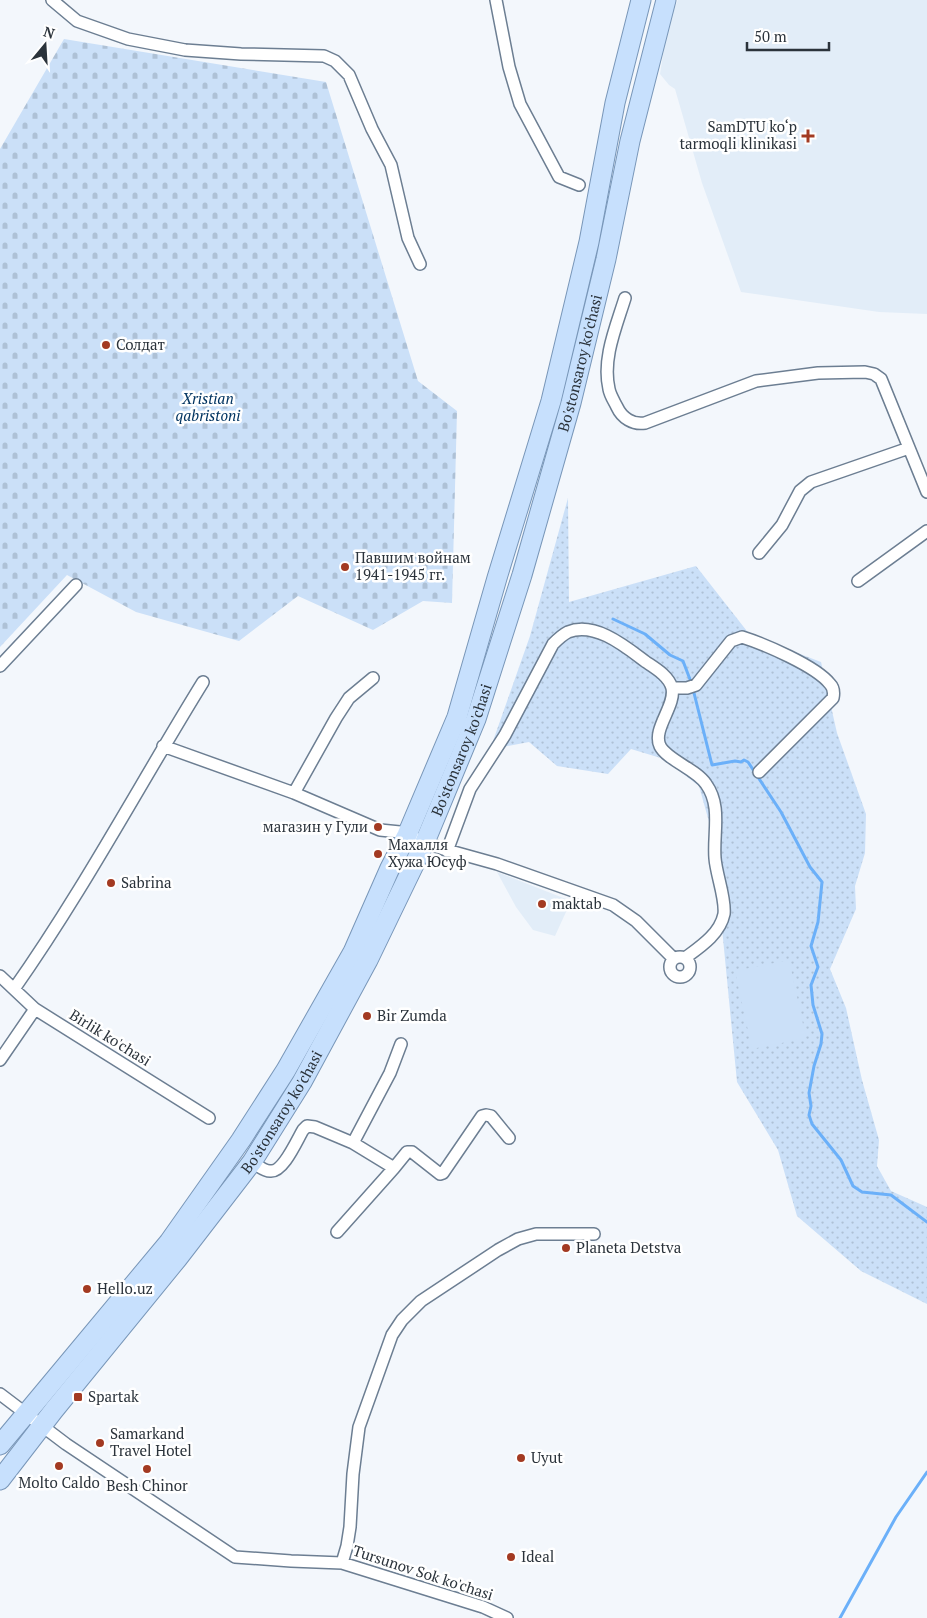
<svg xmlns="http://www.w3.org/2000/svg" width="927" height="1618" viewBox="0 0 927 1618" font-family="'PT Serif',serif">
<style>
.built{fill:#e2edf8}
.grass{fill:url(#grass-dots)}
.cemetery{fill:url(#cemetery-stones)}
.garden{fill:#cbe0f8}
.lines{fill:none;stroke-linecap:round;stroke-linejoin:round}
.stream{stroke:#6bb0f9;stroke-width:3}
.minor-casing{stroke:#6c7e92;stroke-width:14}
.primary-casing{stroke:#7896b8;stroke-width:21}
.minor{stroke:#fff;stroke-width:11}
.primary{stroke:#c7e0fd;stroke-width:19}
.poi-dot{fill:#a33a22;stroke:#fff;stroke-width:2}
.labels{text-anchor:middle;stroke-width:5;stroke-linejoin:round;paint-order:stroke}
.poi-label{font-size:15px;fill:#2b333b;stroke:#fff;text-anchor:start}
.street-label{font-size:15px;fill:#2b333b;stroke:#fff}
.park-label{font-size:15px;font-style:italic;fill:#003360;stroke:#fff}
</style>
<defs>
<pattern id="grass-dots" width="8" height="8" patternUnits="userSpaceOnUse" patternTransform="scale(1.25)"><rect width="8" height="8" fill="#cbe0f8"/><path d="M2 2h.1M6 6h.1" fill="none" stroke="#aec1d6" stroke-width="1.8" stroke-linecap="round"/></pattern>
<pattern id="cemetery-stones" width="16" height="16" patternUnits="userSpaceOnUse" patternTransform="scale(1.25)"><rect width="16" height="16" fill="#cbe0f8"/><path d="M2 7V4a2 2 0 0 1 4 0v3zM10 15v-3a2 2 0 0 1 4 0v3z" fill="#aec1d6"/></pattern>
</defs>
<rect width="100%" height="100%" fill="#f3f7fc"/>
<path class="built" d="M678,0h249v314l-48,-2 -138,-20 -39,-109 -27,-94 -6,-4 -9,-11 8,-51z
M497,872l74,29 -16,35 -22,-6 -17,-23z"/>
<path class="grass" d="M568,498l1,104 127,-36 54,69 71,27 16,71 29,81 -1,39 -10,33 1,23 -26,60 16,39 16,72 17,60 -2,26 14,25 36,16v97l-66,-33 -64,-55 -19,-66 -41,-68 -24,-246 -14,-50 -35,-27 -33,-10 -23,25 -51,-8 -28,-24 -27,5 -9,-6 37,-105z"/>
<path class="cemetery" d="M64,39l262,43 92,299 39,30 -5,192 -29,-2 -50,29 -75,-34 -59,45 -103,-29 -69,-37 -67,72v-498z"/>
<path class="garden" d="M789,960l17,78 -54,11 -17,-78z"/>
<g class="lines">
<path class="stream" d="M613,619l32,15 25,21 13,6 8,21
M694,693l18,72 23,-4 6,1 3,-2 4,2 33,50 29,55 12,15 -4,40 -7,24 7,21 -7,18 2,20 9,29 -1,10 -7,22 -5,27 2,13 -2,9 3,9 29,36 12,26 9,6 29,3 36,27
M840,1618l56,-101 31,-45"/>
<defs>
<path id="minor" d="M52,0l25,21 51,18 57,11 56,4 83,2 11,5 14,14 23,54 19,36 17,73 12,26
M496,0l13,67 11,37 39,73 20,8
M625,298c-9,29 -23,61 -16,91 1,6 5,12 8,18 5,11 16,18 28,16l111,-42 62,-8 47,-1 9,2 7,5 46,113
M759,553l23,-28 18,-34 11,-9 98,-34
M858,581l69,-50
M0,666l76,-81
M672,688h15l9,-3 35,-44 11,-4c22,7 74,29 88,47 4,4 4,9 3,14l-74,74
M163,746l131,47 86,37 20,2 43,17 54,15 116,41 23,16 38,38
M294,793l42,-75 13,-20 24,-20
M447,851l23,-62 35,-54 48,-91c5,-5 9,-9 15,-12 27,-11 58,15 78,30 9,6 23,14 26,26 4,18 -20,41 -12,58 7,14 36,23 46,38 16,22 7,49 9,74 1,16 11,41 9,56 -4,20 -24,33 -39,44
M670 967a10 10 0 1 1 20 0a10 10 0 1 1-20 0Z
M0,976l35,33 174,109
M14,989c69,-98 126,-205 189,-307
M0,1060l35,-51
M353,1143l37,-70 11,-29
M252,1162c5,3 12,9 18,9 13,2 27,-31 33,-41l4,-4 8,1 38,16 41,25 13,-16h5l28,22 3,-1 39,-57 4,-1 5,1 18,22
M337,1232l57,-64
M0,1394l66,50 169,113 56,4 51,2 141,44 24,11
M342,1563l5,-17 3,-19 3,-53 6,-47 33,-92 10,-15 19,-19 77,-51 20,-11 18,-5h58"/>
<g id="primary">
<path d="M0,1445l169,-203 72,-102 45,-70 67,-118 37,-84 17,-33 50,-118 40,-139 54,-177 38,-159 26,-139 26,-103"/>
<path id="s1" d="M0,1480l54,-70 124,-152 74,-96 50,-80 66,-122 57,-118 51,-123 46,-144 49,-172 35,-144 24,-118 36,-141"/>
</g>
</defs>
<use href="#minor" class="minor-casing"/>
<use href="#primary" class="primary-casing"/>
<use href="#minor" class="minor"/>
<use href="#primary" class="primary"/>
</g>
<g class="poi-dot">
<path d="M805.5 128.5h5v5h5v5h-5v5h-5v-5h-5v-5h5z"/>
<circle cx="106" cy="345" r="5"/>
<circle cx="345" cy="567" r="5"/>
<circle cx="378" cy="827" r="5"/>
<circle cx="378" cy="854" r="5"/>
<circle cx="111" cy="883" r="5"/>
<circle cx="542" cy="904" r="5"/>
<circle cx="367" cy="1016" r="5"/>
<circle cx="566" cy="1248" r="5"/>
<circle cx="87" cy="1289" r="5"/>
<rect x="73" y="1392" width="10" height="10" rx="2.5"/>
<circle cx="100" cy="1443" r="5"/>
<circle cx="521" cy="1458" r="5"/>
<circle cx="59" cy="1466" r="5"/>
<circle cx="147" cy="1469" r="5"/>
<circle cx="511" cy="1557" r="5"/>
</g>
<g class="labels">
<g class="poi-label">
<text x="797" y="132" text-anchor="end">SamDTU ko‘p<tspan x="797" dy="17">tarmoqli klinikasi</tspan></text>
<text x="116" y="350">Солдат</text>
<text x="355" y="563">Павшим войнам<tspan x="355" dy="17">1941-1945 гг.</tspan></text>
<text x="368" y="832" text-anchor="end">магазин у Гули</text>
<text x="388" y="850">Махалля<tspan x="388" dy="17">Хужа Юсуф</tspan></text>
<text x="121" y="888">Sabrina</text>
<text x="552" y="909">maktab</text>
<text x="377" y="1021">Bir Zumda</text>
<text x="576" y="1253">Planeta Detstva</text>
<text x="97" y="1294">Hello.uz</text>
<text x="88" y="1402">Spartak</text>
<text x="110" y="1439">Samarkand<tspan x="110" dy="17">Travel Hotel</tspan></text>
<text x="531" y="1463">Uyut</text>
<text x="59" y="1488" text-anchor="middle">Molto Caldo</text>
<text x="147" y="1491" text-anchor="middle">Besh Chinor</text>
<text x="521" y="1562">Ideal</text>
</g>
<g class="street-label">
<text dy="5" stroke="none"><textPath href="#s1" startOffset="1274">Bo'stonsaroy ko'chasi</textPath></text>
<text dy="5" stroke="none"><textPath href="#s1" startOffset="869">Bo'stonsaroy ko'chasi</textPath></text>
<text transform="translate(110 1038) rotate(32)" y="5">Birlik ko'chasi</text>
<text dy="5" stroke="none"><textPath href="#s1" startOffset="464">Bo'stonsaroy ko'chasi</textPath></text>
<text transform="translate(423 1573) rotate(18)" y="5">Tursunov Sok ko'chasi</text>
</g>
<g class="park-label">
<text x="208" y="404">Xristian<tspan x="208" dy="17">qabristoni</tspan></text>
</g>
</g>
<g transform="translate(45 45) rotate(18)" stroke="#ffffff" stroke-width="4" paint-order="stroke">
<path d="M0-4L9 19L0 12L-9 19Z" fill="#2b333b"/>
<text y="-8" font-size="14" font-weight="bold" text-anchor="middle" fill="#2b333b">N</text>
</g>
<path d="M747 42v8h82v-8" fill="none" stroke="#2b333b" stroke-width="2.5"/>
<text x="754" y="42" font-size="15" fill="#2b333b" stroke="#ffffff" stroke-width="4" paint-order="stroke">50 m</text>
</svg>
